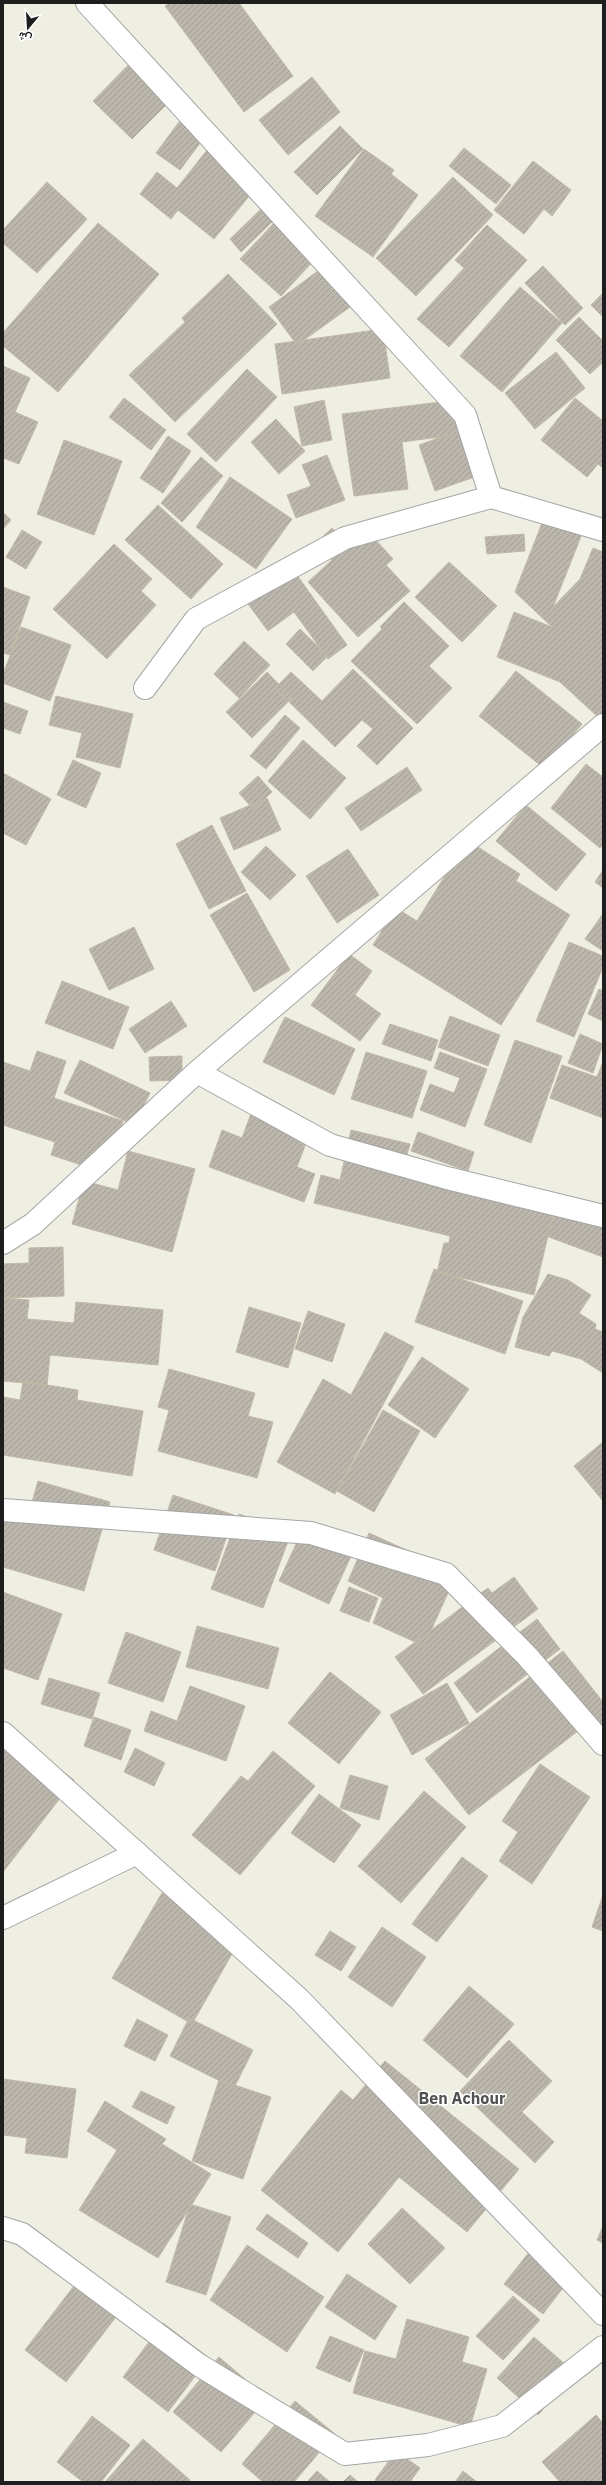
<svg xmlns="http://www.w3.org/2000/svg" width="606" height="2485" viewBox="0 0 606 2485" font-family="'IBM Plex Sans',Vazirmatn,sans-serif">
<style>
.building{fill:url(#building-hatch);stroke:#c1b8a5}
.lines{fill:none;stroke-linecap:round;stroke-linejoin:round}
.street-casing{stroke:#a5a5a5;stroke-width:24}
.street{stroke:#fff;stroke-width:22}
.labels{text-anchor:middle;stroke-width:3;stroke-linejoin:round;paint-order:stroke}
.district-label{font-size:16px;font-weight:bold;fill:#515151;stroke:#fff}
</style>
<defs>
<pattern id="building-hatch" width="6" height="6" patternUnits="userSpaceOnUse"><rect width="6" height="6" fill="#bcb7ac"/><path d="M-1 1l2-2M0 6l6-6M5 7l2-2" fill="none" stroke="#a19d94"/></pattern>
</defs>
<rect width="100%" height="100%" fill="#efeee3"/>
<path class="building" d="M169,3h70l54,73 -49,36 -79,-106z
M142,51l39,39 -49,49 -39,-38z
M312,77l28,35 -52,43 -29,-35z
M179,122l24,17 -23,31 -24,-17z
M340,126l23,23 -46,46 -23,-23z
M211,145l48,39 -45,55 -36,-29 -7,9 -31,-25 17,-22 20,16z
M464,148l47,37 -15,19 -47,-38z
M364,149l30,21 -3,4 27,21 -45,62 -58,-41z
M533,161l38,29 -19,26 -8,-7 -20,25 -30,-24z
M453,177l40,38 -77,81 -40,-38z
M47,182l40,37 -50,54 -34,-30v-13z
M263,207l12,12 -34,33 -11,-13z
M278,219l40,37 -37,40 -41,-37z
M98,223l61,51 -101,118 -55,-46v-13z
M487,225l40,35 -78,87 -32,-28 47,-51 -9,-8z
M543,266l40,42 -18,17 -40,-42z
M322,268l28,39 -53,38 -28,-38z
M228,274l49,50 -102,98 -46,-47 56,-53 -3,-4z
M520,287l42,36 -60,69 -42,-36z
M603,293v24l-12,-12z
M579,317l24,24v21l-13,12 -34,-34z
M383,329l7,49 -108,16 -7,-50z
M556,352l29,36 -50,41 -30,-36z
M3,366l27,12 -15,34 23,10 -19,42 -16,-6z
M247,369l30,28 -61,65 -29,-28z
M124,398l42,32 -15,20 -42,-33z
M575,398l28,23v47l-5,-4 -11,13 -46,-37z
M324,400l8,40 -30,6 -8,-39z
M457,400l5,34 -60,8 6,47 -54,7 -12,-82z
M276,419l29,32 -26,23 -28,-32z
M474,425l17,46 -56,20 -16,-46z
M168,436l23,15 -28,42 -23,-15z
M64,440l58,21 -28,74 -57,-21z
M327,455l18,45 -49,18 -9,-23 24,-9 -9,-21z
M201,457l22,19 -41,46 -21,-19z
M230,477l62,42 -36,50 -60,-42z
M158,505l65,59 -32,35 -66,-59z
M3,512l8,8 -8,9z
M544,518l38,16 -29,73 27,-28 13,-31 10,4v161l-5,4 -38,-35 -63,-25 17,-45 38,15 -37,-35z
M364,527l29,32 -7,6 24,26 -52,46 -50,-55 24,-22 -16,-17 16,-15 13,15z
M22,530l20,12 -16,27 -20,-12z
M524,534l1,17 -38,3 -2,-17z
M114,544l38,35 -11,12 15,14 -49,54 -54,-50z
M449,562l48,44 -35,36 -47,-45z
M294,571l53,74 -19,14 -34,-47 -26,19 -20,-27z
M3,587l27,10 -20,58 -7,-2z
M404,602l45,44 -20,20 23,22 -35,36 -66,-63 31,-32 -2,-2z
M21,627l50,18 -21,56 -47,-18v-9z
M300,629l28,27 -15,15 -27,-27z
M244,641l26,24 -31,33 -25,-24z
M353,669l60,59 -36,37 -20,-19 16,-17 -11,-9 -27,27 -60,-59 16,-16 31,29z
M516,671l66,53 -37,45 -66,-53z
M267,672l25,26 -40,40 -26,-26z
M56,696l77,18 -13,54 -44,-11 6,-24 -33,-8z
M3,702l25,9 -8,23 -17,-6z
M285,715l15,13 -34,41 -16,-13z
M303,740l43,38 -36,41 -42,-38z
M73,760l28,13 -15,35 -29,-13z
M586,764l17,13v67l-3,4 -49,-40z
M407,767l15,23 -61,41 -16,-23z
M3,773l48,26 -25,46 -23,-12z
M258,776l14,16 -19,17 -14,-16z
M267,798l14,32 -47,20 -14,-32z
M526,805l60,49 -30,37 -60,-50z
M212,825l34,66 -37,18 -33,-65z
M467,840l53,34 -4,7 54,34 -69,110 -128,-80 23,-37 21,13z
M266,846l30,29 -26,25 -29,-28z
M348,849l31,46 -42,28 -31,-47z
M603,870v18l-8,-6z
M247,893l43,77 -36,22 -44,-77z
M602,915l1,1v35l-18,-12z
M134,927l20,42 -45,21 -20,-41z
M569,942l34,14v11l-29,70 -38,-16z
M349,954l23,17 -17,24 26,19 -21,27 -49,-36z
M62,981l67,26 -16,42 -68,-26z
M599,989l4,2v30l-15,-7z
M171,1001l16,25 -42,27 -16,-24z
M450,1016l50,19 -12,31 -50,-19z
M285,1017l70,32 -21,46 -71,-33z
M390,1024l48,16 -7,21 -49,-17z
M580,1034l23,10 -10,29 -25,-10z
M515,1040l47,16 -31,87 -47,-18z
M37,1051l29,10 -12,37 69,23 -17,52 -55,-18 4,-13 -52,-17v-63l27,9z
M366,1052l61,19 -15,47 -61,-19z
M440,1052l47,17 -22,58 -45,-17 10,-26 24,9 6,-15 -26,-10z
M182,1056v24l-32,1 -1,-24z
M80,1060l70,33 -16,32 -70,-32z
M602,1064l1,54 -53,-20 12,-33 35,12z
M255,1103l58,21 -16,43 18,7 -11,28 -95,-35 13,-37 20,8z
M351,1130l59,14 -5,17 152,37 -23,97 -97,-23 7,-29h5l1,-7 -136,-33 7,-28 19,5z
M418,1132l56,20 -6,19 -57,-20z
M128,1151l67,18 -23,83 -100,-28 12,-43 34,9z
M560,1201l43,16v40l-57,-21z
M63,1247l1,49 -61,2v-34l26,-1v-15z
M434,1269l89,32 -18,53 -90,-32z
M548,1274l20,6 23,15 -12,18 17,11 -1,5 8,3v41l-22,-14 -29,-8 -3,5 -34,-9 8,-30z
M3,1298l26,2 -2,19 47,4 2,-21 87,8 -5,55 -108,-10 -3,30 -44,-4z
M249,1307l52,16 -13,45 -52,-16z
M308,1311l37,13 -13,38 -37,-13z
M385,1332l29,15 -79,147 -58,-32 46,-83 28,16z
M422,1357l47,32 -34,49 -47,-33z
M169,1369l86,24 -7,23 25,6 -16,56 -99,-27 11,-41 -11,-3z
M23,1381l55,9 -1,10 66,11 -11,65 -129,-21v-58l17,3z
M383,1410l37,21 -46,81 -37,-21z
M603,1442v59l-29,-35z
M38,1481l72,21 -26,89 -81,-24v-66l27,8z
M173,1495l61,20 -19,56 -61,-21z
M239,1514l52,19 -28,75 -52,-19z
M302,1531l50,23 -23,50 -50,-23z
M369,1533l88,40 -33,73 -51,-23 10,-25 -35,-17z
M514,1577l24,32 -115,85 -28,-37 93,-69 4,5z
M349,1587l29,11 -9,24 -29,-11z
M3,1592l59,22 -24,66 -35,-12z
M537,1619l23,30 -83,64 -23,-30z
M197,1626l82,22 -11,41 -82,-22z
M126,1632l55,20 -18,50 -55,-19z
M563,1651l40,51v30l-15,12 -10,-13 -109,84 -44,-56z
M330,1672l51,40 -42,52 -51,-41z
M49,1678l51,15 -8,26 -51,-15z
M447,1683l22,40 -57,32 -22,-40z
M190,1686l55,20 -19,55 -82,-30 7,-20 26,10z
M94,1717l37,13 -10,30 -37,-14z
M10,1731l64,49 -71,92v-132z
M135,1748l30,15 -11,23 -30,-14z
M273,1751l42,35 -75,89 -48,-40 49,-59 7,5z
M540,1764l50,33 -58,87 -33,-23 19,-29 -16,-11z
M350,1775l38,11 -9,34 -39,-12z
M424,1791l42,36 -65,76 -43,-37z
M319,1794l42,31 -27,38 -43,-30z
M462,1857l26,19 -51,66 -25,-18z
M162,1893l79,45 -49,86 -80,-46z
M603,1895v36l-11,-4z
M382,1927l44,30 -34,50 -44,-30z
M330,1931l26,16 -15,24 -26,-16z
M469,1986l45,38 -47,54 -44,-38z
M189,2018l64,32 -19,38 -64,-32z
M137,2019l31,16 -13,26 -31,-15z
M509,2040l43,41 -30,31 32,30 -19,21 -75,-72z
M385,2061l134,108 -52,63 -68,-55 -61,75 -77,-62 80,-100 12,10z
M3,2079l73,10 -9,69 -42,-5 2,-15 -24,-3z
M219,2080l52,17 -28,82 -51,-18z
M141,2091l34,16 -8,17 -35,-17z
M105,2101l61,38 -4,5 49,30 -53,84 -79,-48 38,-60 -30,-19z
M190,2204l41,13 -25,78 -40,-13z
M402,2208l43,40 -35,36 -42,-40z
M267,2214l41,29 -10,15 -42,-29z
M603,2226v17l-6,-3z
M537,2242l38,30 -32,42 -39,-30z
M247,2245l77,52 -37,55 -77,-52z
M347,2274l50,32 -22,34 -50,-33z
M77,2282l42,31 -53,69 -41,-32z
M513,2296l27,24 -37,40 -27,-24z
M407,2319l62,18 -7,25 25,7 -17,58 -117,-34 12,-42 31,8z
M163,2323l46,35 -41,54 -45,-35z
M330,2336l34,14 -14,32 -34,-14z
M534,2337l41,36 -37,42 -41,-37z
M219,2357l48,41 -46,54 -48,-40z
M295,2401l40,33 -41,48h-31l-21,-18z
M596,2415l7,8v59h-43l-18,-20z
M92,2416l38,29 -29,37h-18l-26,-20z
M143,2439l47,41 -1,2h-84z
M396,2451l24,17 -10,14h-32l-3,-2z
M317,2471l13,11h-23z
M463,2471l14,11h-22z
M350,2475l8,7h-15z"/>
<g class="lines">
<defs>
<path id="street" d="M87,3l378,412 26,82
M145,688l51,-69 149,-81 146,-41 112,33
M197,1072l133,73 117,33 156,38
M3,1243l30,-19 164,-152 406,-347
M3,1510l308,23 135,41 81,82 76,88
M3,1733l296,266 304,315
M3,1918l134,-65
M3,2228l19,6 177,131 146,89 83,-9 74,-19 101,-79"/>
</defs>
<use href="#street" class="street-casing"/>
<use href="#street" class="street"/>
</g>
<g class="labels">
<g class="district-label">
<text x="462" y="2104">Ben Achour</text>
</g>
</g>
<rect width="606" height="2485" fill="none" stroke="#1e1e1e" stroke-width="8"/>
<g transform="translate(28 28) rotate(198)" stroke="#ffffff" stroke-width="3" paint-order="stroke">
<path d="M0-3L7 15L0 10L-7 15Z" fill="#1e1e1e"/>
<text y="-6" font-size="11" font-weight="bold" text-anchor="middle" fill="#1e1e1e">ش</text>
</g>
</svg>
